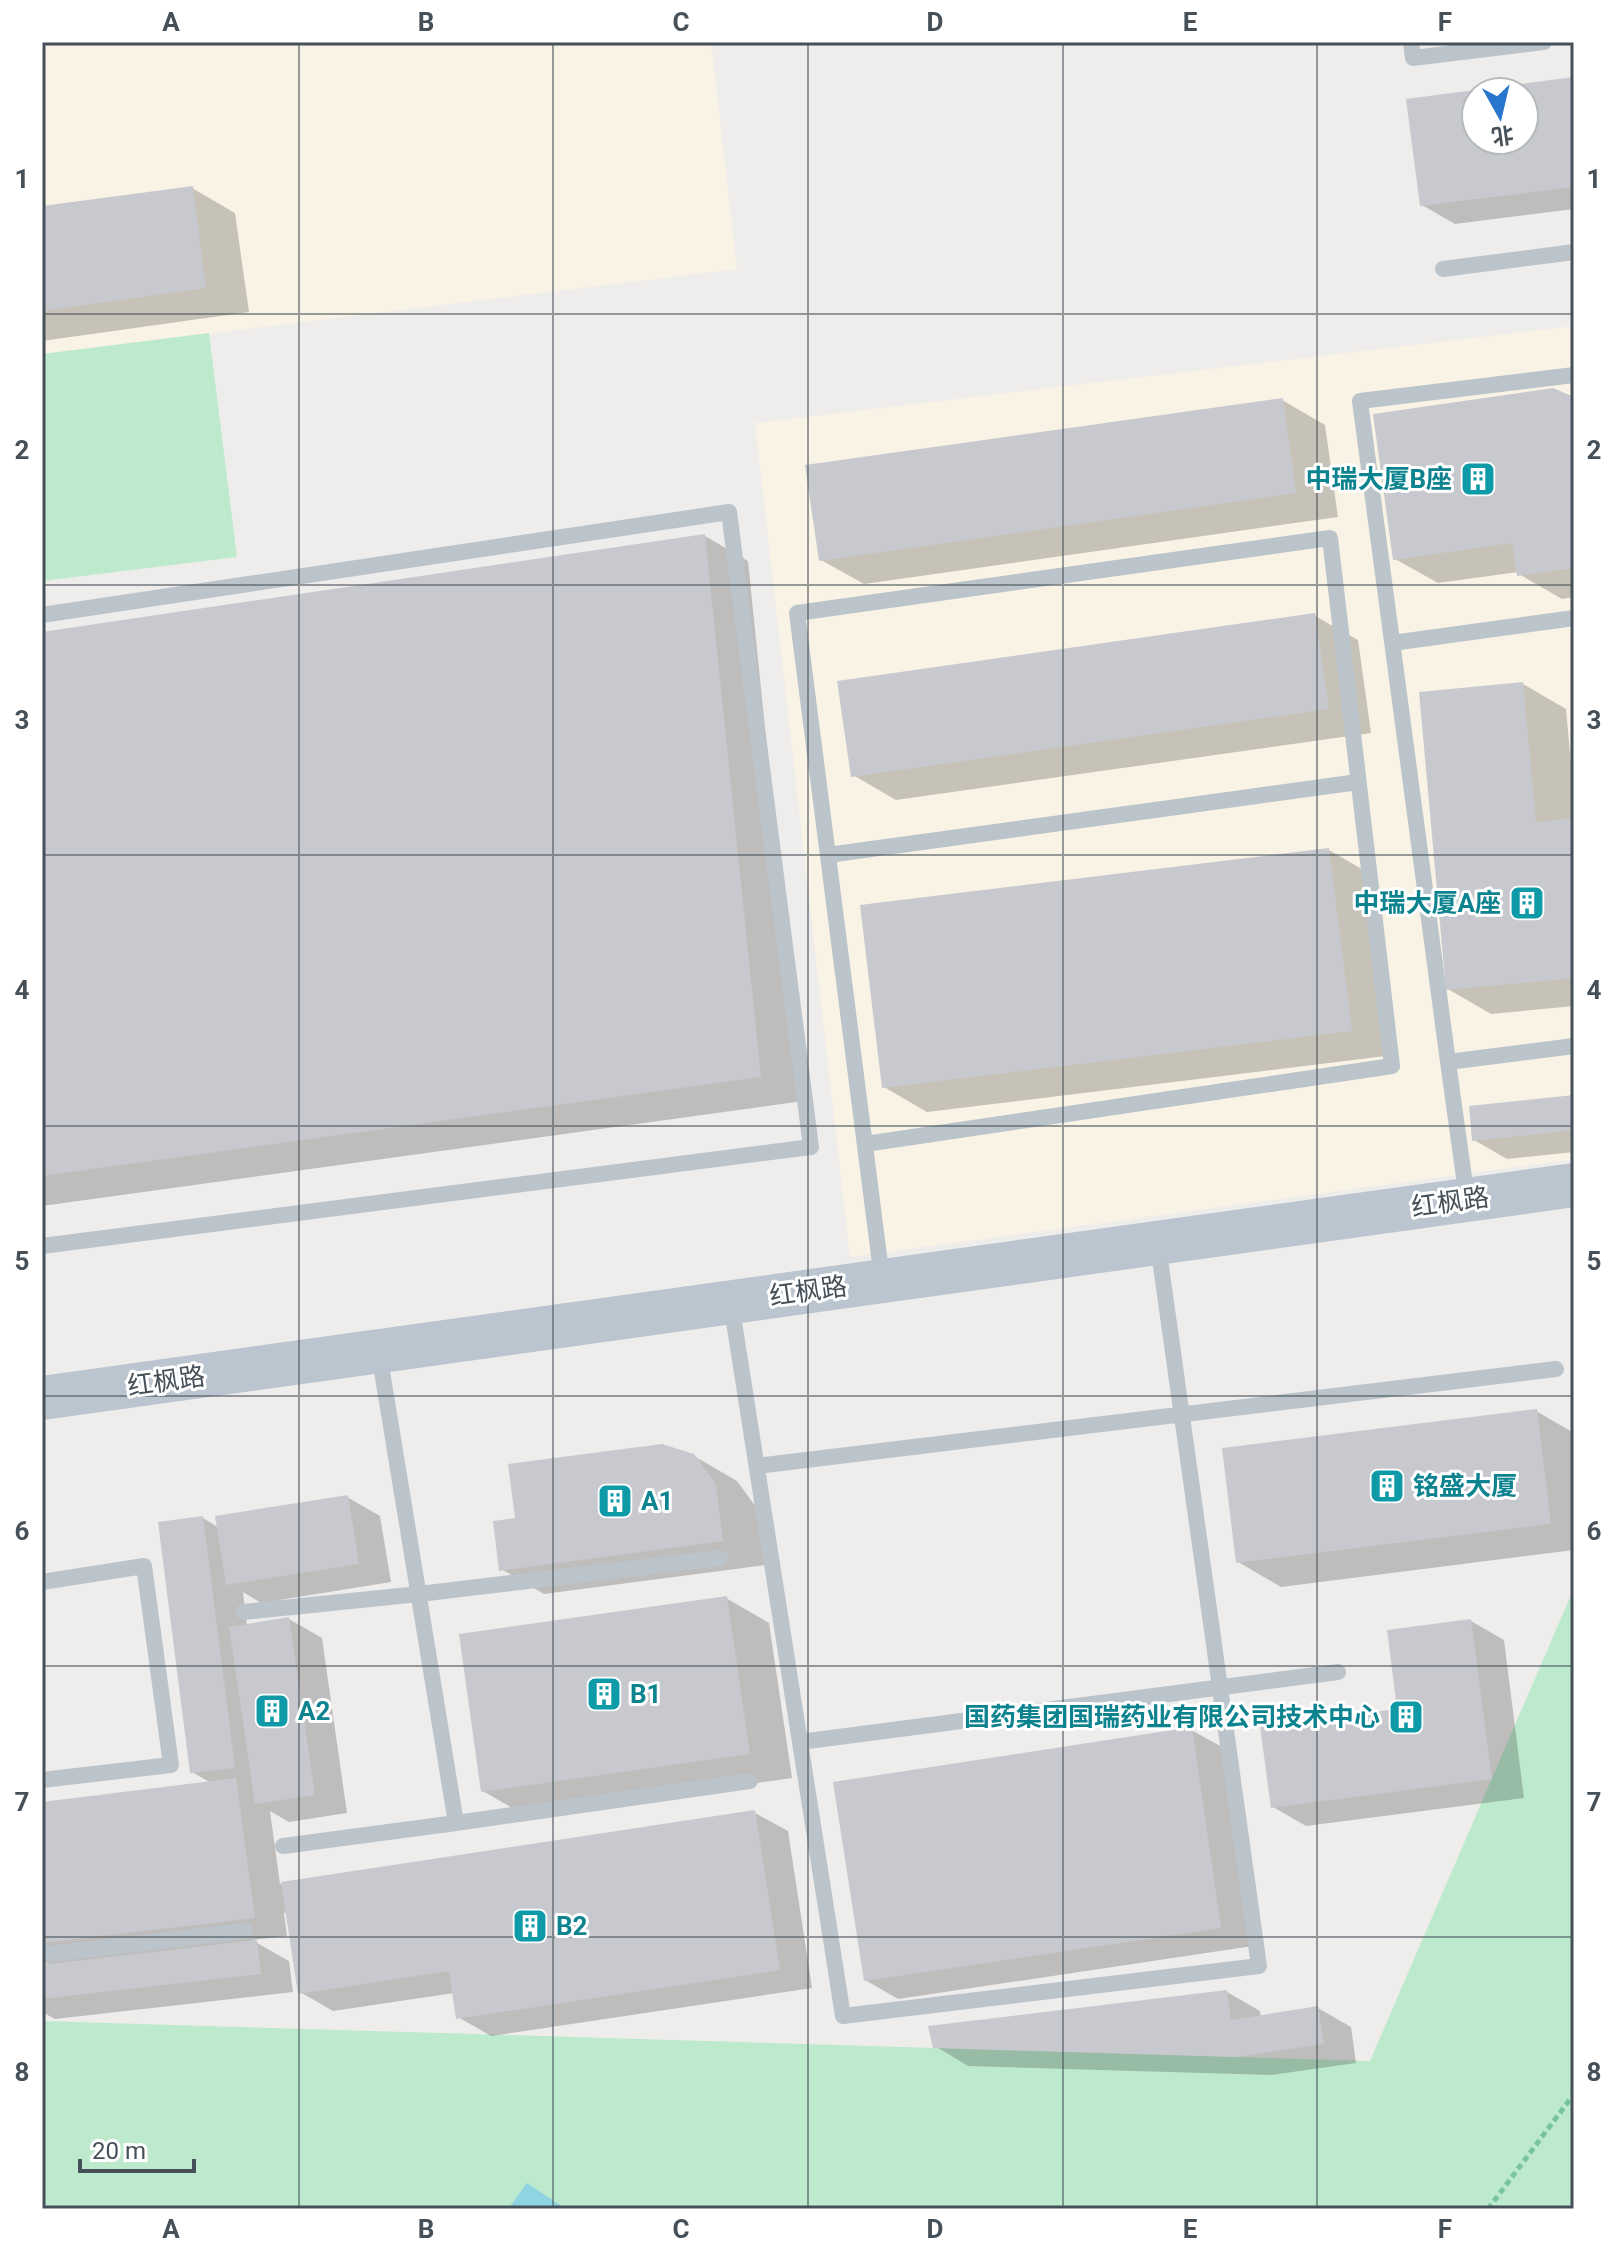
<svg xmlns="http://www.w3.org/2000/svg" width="1616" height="2251" viewBox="0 0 1616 2251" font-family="Roboto,'Noto Sans SC',sans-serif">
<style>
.commercial{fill:#f9f3e5}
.green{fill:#bdeacd}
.water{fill:#8ed4e3}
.shadow{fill:#0003;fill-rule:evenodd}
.building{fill:#c7c9cf;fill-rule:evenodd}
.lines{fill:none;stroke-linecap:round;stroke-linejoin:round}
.path{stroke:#78c49c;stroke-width:5;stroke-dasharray:6 4;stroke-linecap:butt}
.lane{stroke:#bbc4ca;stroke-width:16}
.secondary{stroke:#bbc5cf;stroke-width:44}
.grid{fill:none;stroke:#465058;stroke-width:2;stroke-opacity:0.55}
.labels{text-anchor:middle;stroke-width:6;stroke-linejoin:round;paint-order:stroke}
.culture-label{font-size:26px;font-weight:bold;fill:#0d838f;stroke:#fff;text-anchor:start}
.street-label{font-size:26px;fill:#465058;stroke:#fff}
.neatline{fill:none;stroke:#465058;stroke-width:3}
.grid-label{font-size:26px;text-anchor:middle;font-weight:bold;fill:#465058}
</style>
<rect width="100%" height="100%" fill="#efecec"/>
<path class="commercial" d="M42,42h669l26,227 -695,85z
M1574,326v833l-724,98 -95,-834z"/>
<path class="green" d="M209,333l28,224 -195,24v-227z
M1574,1588v621h-1532v-188l1328,40z"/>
<path class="water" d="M527,2183l39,26h-58z"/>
<path class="shadow" d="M1574,79v130l-119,15 -33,-19 -13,-104zM1476,92h48v48h-48z
M192,188l43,25 14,99 -207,29v-133z
M1574,399v198l-12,2 -43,-25 -1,-2 -80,11 -43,-24z
M1282,400l43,25 13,92 -474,67 -43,-24z
M705,536l43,25 55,540 -761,105v-571z
M1315,616l43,24 13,93 -475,67 -43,-25z
M1523,684l43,25 8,88v209l-83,8 -43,-25z
M1329,850l43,25 22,180 -467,57 -43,-25z
M1574,1097v55l-67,7 -33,-19z
M1536,1411l38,22v117l-293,37 -43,-25z
M694,1456l43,25 22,30 7,54 -222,29 -43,-25 16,-49z
M347,1497l33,19 11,66 -130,21 -18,-11 4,34 42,-7 33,19 25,175 -58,9 -19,-11 10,73 475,-71 33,18 24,157 -321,48 -33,-19 -4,-24 -121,18 -33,-19 -12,-80 -4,1 3,23 -35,4 37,21 4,31 -238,27 -13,-7v-45l8,-1 -8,-5v-157l169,-21 -19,-11 11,-254 16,10z
M726,1598l43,25 23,155 -266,38 -43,-25z
M1471,1621l33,19 20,158 -218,28 -33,-19 126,-96z
M1191,1730l33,18 29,198 -355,53 -33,-19z
M1227,1992l33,19 1,6 57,-9 33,19 5,36 -85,12 -303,-9 -33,-20z"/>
<path class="building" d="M1574,77v110l-154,19 -14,-107zM1476,92h48v48h-48z
M193,186l13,102 -164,23v-105z
M1553,388l21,9v171l-57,8 -5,-33 -119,17 -20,-146z
M1283,398l13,95 -477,68 -14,-96z
M705,534l56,543 -719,99v-544z
M1315,613l14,96 -478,68 -14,-96z
M1523,682l13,140 38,-4v160l-128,12 -27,-298z
M1329,848l23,183 -470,57 -22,-183z
M1574,1095v35l-102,11 -3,-35z
M1537,1409l14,115 -315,39 -14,-115z
M662,1444l32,10 22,30 7,57 -224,30 -6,-50 22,-3 -7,-54z
M348,1495l11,69 -133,21 -11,-69z
M203,1516l32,252 -45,5 -32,-251z
M727,1596l23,158 -269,38 -22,-158z
M289,1617l26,178 -60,9 -26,-177z
M1471,1619l21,160 -221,29 -11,-82 137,-17 -10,-79z
M1192,1727l29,201 -357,53 -31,-199z
M236,1778l19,140 -213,25v-141z
M755,1810l25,160 -324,49 -7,-48 -151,23 -17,-112z
M257,1940l4,34 -219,25v-34z
M1227,1990l4,30 87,-14 6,38 -87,13 -304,-9 -5,-22z"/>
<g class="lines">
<path class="path" d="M1488,2209l86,-115"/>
<path class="lane" d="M1411,42l2,16 131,-16
M1443,269l131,-17
M42,615l687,-103 82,635 -769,99
M1392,643l182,-25
M828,855l530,-73
M1448,1062l-88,-661 214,-26
M865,1144l527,-78 -62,-528 -533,75 85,666
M1467,1199l-19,-137 126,-16
M731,1303l112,713 416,-50 -101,-721
M379,1353l77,470 294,-42
M757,1466l799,-97
M42,1582l102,-16 27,199 -129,15
M243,1612l176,-18 301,-36
M800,1742l538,-70
M283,1846l173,-23
M42,1955l203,-24"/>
<path class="secondary" d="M42,1398l1532,-213"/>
</g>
<path class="grid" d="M299,42v2167M553,42v2167M808,42v2167M1063,42v2167M1317,42v2167M42,314h1532M42,585h1532M42,855h1532M42,1126h1532M42,1396h1532M42,1666h1532M42,1937h1532"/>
<defs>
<symbol id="building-square" viewBox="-11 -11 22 22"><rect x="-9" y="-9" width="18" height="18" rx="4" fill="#0f9aa8" stroke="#fff"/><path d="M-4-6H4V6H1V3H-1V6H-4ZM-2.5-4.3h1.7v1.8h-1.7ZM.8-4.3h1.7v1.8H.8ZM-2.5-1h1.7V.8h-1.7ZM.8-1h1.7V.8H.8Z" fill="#fff"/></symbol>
</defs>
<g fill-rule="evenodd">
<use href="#building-square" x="1458" y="459" width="40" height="40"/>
<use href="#building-square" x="1507" y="883" width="40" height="40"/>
<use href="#building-square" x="1367" y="1466" width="40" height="40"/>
<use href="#building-square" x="595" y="1481" width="40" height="40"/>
<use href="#building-square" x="584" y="1674" width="40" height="40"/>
<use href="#building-square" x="252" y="1691" width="40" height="40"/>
<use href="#building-square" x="1386" y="1697" width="40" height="40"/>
<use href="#building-square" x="510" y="1906" width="40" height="40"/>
</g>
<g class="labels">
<g class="culture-label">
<text x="1452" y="488" text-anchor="end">中瑞大厦B座</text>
<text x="1501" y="912" text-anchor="end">中瑞大厦A座</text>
<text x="1413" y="1495">铭盛大厦</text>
<text x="641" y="1510">A1</text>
<text x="630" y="1703">B1</text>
<text x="298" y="1720">A2</text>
<text x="1380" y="1726" text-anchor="end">国药集团国瑞药业有限公司技术中心</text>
<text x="556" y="1935">B2</text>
</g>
<g class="street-label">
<text transform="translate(1450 1202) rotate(-8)" y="9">红枫路</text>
<text transform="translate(808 1291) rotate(-8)" y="9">红枫路</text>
<text transform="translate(166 1381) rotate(-8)" y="9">红枫路</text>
</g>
</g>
<rect width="1616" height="2251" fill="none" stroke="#ffffff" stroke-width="88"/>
<g transform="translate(1500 116) rotate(172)"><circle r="38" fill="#ffffff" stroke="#b5b9bc" stroke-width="2"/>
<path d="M0-6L14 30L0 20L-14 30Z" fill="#2876cd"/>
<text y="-12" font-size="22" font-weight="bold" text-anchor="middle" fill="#465058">北</text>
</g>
<path d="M80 2159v12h114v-12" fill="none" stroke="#465058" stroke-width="4"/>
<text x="92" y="2159" font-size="24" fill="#465058" stroke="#ffffff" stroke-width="6" paint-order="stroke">20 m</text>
<rect x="44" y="44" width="1528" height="2163" class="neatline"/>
<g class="grid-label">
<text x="171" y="31">A</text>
<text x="426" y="31">B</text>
<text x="681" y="31">C</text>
<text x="935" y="31">D</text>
<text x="1190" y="31">E</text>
<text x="1445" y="31">F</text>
<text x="22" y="188">1</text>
<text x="1594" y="188">1</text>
<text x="22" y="459">2</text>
<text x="1594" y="459">2</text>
<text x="22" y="729">3</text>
<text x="1594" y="729">3</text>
<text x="22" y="999">4</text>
<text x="1594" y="999">4</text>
<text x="22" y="1270">5</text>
<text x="1594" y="1270">5</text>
<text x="22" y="1540">6</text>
<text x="1594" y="1540">6</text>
<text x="22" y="1811">7</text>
<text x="1594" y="1811">7</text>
<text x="22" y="2081">8</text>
<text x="1594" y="2081">8</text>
<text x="171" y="2238">A</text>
<text x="426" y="2238">B</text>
<text x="681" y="2238">C</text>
<text x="935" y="2238">D</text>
<text x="1190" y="2238">E</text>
<text x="1445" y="2238">F</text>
</g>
</svg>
